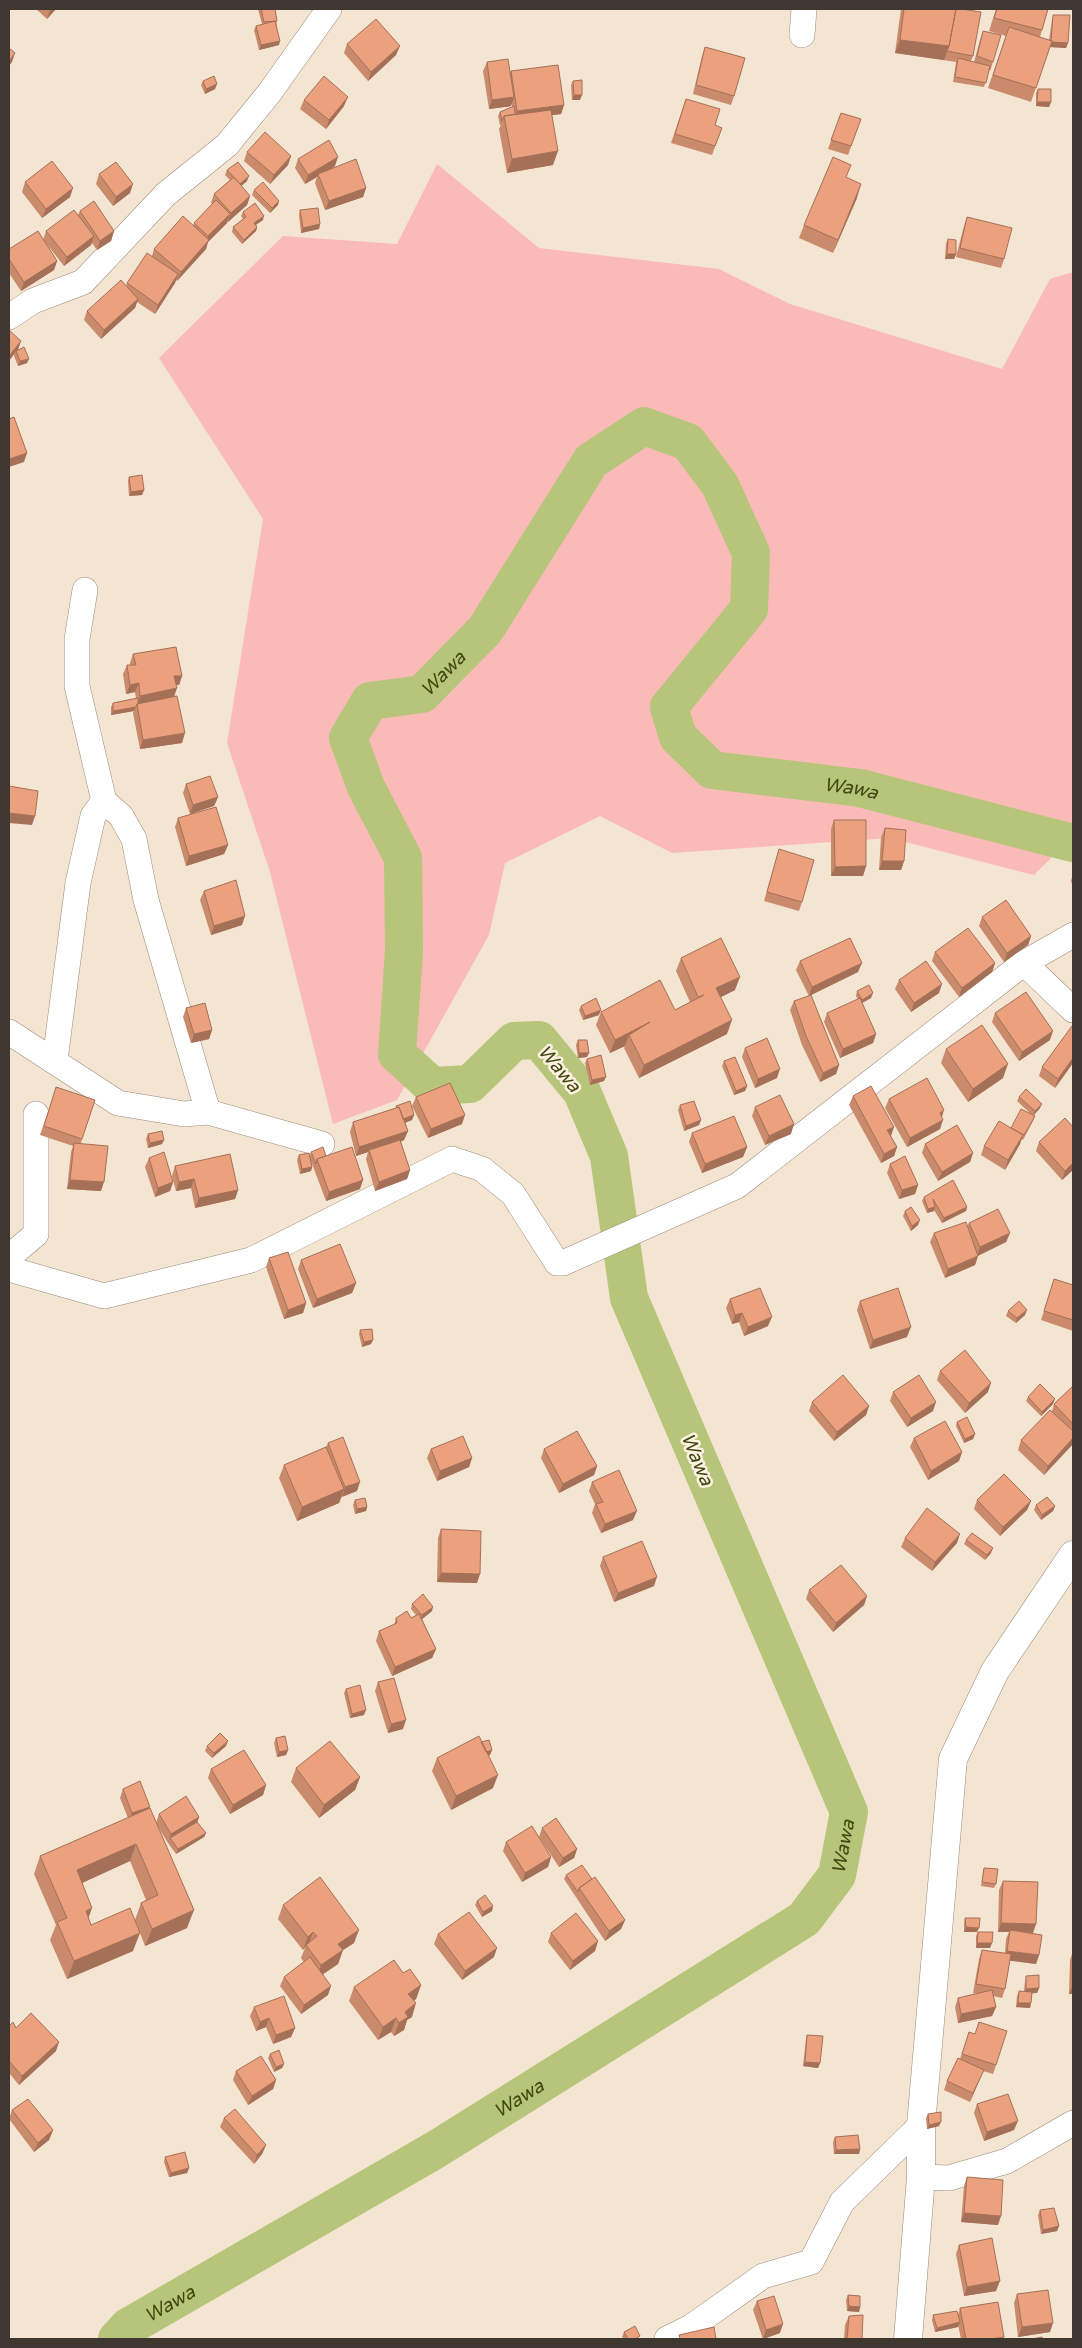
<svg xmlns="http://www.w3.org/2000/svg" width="1082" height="2348" viewBox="0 0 1082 2348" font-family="'Varela Round',sans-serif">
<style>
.green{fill:#fabab8}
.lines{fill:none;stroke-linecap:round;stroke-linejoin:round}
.river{stroke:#b6c579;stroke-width:38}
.minor-casing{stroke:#9a8b7a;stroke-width:26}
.highway-casing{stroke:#9a8b7a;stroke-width:29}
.minor{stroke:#fff;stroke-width:25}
.highway{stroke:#fff;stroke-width:28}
.wall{fill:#ca8a6c}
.shaded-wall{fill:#a47058}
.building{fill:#eba07e;stroke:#a47058}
.labels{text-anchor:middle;stroke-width:5;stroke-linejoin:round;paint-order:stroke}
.water-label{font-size:19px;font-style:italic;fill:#3f480f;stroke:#fff1e3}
</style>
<rect width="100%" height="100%" fill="#f4e4d2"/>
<path class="green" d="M437,164l102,84 180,21 71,35 212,65 48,-90 23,-7v564l-39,39 -144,-37 -218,15 -72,-37 -95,47 -16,72 -92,165 -64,24 -63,-252 -43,-129 36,-224 -104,-161 124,-122 114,8z"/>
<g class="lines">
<path class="river" id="s1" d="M117,2339l11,-12 307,-177 369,-231 33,-44 12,-63 -220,-514 -20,-142 -27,-64 -43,-52 -25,1 -44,43 -38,2 -35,-32 7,-103 -1,-93 -37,-71 -18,-49 22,-37 52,-7 63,-64 106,-169 53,-35 44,16 32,43 31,68 -2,56 -80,98 9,30 34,33 148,18 213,55"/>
<defs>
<path id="minor" d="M802,35l2,-26
M9,317l24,-16 50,-19 83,-88 61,-49 43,-53 59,-83
M85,590l-8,49v47l27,115 17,15 13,23 12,61 62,212
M1024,963l49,47
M9,1032l109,71 66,11 24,-2 114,32
M55,1060l23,-177 15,-67 11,-15
M9,1257l27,-23v-120
M9,1269l95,27 147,-36 201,-101 30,10 31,25 44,69h6l174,-77 287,-223 49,-28
M921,2177l28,1 58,-17 66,-38
M667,2339l24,-12 72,-51 48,-14 31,-60 79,-77"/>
<path id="highway" d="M908,2339l13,-162v-52l32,-366 42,-88 78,-116"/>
</defs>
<use href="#minor" class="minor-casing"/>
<use href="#highway" class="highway-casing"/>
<use href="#minor" class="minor"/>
<use href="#highway" class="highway"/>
</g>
<path class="wall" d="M36,9h20l-9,10z
M258,9h17l4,36 -20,5 -5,-20 2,-4 6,-2z
M901,9h61l11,47 -2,5 3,1 6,-22 3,-9 10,31 -3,9 -1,-1 -5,17 -31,-5 3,-20 -61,-9z
M996,9h52l-8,28 9,3 3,-20 1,-5 15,28 -2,5 -16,-1 -19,55 -43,-14 18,-52 -17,-5z
M347,44l49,11 -28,26 -24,-28z
M705,47l29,49 -3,9 -38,-11 9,-38z
M487,62l23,11 1,-2 53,34 -3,9 -9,1 1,50 -46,8 -8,-44 2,-4h-1l-2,-9 2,-4 12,-5v-4l-1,3 -22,3 -6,-38z
M203,81l14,3 -2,5 -10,5 -4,-9z
M573,81l7,19h-8l-1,-15z
M1038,89l13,13 -2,5 -13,-1v-13z
M686,99l29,26 7,3 -10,27 -41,-12z
M304,100l40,6 -18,23 -26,-20z
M841,113l20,6 -13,36 -20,-6z
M247,152l44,4 -3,9 -18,19 -26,-23z
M298,159l37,7 -2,2 33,20 -3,9 -38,13 -10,-27 2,-6 -12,7 -10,-16z
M227,170l20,11 -6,5 9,10 -3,9 -19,17 -1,-1v2l-19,19 -2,7 -29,32 -1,-1 -1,3 -20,31 -18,-12 -2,6 -34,31 -17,-19 3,-9 39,-25 1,-3 25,-27 2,-7 39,-23 1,-3 18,-19 -1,-1 3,-9 16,-14 -5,-5z
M99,174l31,19 -17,13 -17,-22z
M847,178l10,20 -24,55 -34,-15 5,-13z
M25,182l45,15 -28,21 -20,-26z
M254,190l24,15 -8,8 -18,-18z
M300,210l20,14 -1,5 -18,4 -2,-18z
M80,211l34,20 -3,10 -14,9 -5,-7 -1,2 -27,21 -19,-24 12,19 -3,9 -33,21 -12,-18v-24l34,-9 3,-9 32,-16z
M243,212l20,8 -7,5 1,2 -1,4 -14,13 -10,-12 1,-5 10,-8 -2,-3z
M967,217l37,42 -3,9 -45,-11 8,-31z
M948,239l8,15 -2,5h-9l1,-16z
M9,330l9,20 9,13 -9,3 -4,-10v-2l-5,7z
M129,477l15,13 -2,5 -13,1 -1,-15z
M133,654l49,22 -3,9h-3l-2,12 8,46 -42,6 -7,-36 1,-2 -23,4v-8l2,-4 23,-4 -1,-7 -9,2 -3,-20 4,-9h3v-2z
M186,784l32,13 -4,9 -24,8 -7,-21z
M178,818l50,27 -4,9 -38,12 -11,-39z
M834,820l32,46 -3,10h-32v-47z
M885,828l19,33 -3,9h-22l2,-33z
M779,849l23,53 -3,9 -35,-10z
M1073,874v13l-2,-6z
M204,891l38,34 -31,10 -11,-35z
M982,917l49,19 -3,9 -24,17 -25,-36z
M935,952l60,11 -3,9 -33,25 -27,-36z
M681,958l54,32 -14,7 6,37 -88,44 -15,-30 1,-2 -15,7 -14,-28 5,-13 74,-2 15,-8 -14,-31z
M800,961l58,11 -47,23 28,70 -3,9 -16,8 -18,-37 -12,-35 4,-9 15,-5 -13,-26z
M899,980l40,13 -28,19 -16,-23z
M857,991l14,7 -9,5 14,31 -3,9 -33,15 -16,-36 3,-9 31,-13 -2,-4z
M581,1006l18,9 -16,5 -4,-10z
M186,1008l26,22 -3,9 -18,4 -8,-26z
M995,1013l55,27 -31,21 -27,-39z
M578,1040l9,17 -9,1 -2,-13z
M745,1048l32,30 -22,10 -13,-31z
M946,1049l57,29 -35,24 -27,-39z
M587,1059l17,22 -14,4 -5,-22z
M724,1061l23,25 -2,5 -11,4 -12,-29z
M1073,1063l-18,25 -16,-12 3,-9z
M853,1096l38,40 6,11 -3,9 -13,7 -32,-58z
M53,1097l29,42 -1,4 20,48 -34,-2 4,-37 2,-6 -33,-11z
M416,1097l46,27 -34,14 -16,-32z
M1019,1097l21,11 -7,8h2l-2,5 -10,19 -2,-1 -1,5 -15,26 -24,-15 3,-9 48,-31 -15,-14z
M889,1099l53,18 -2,12 -33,18 -22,-39z
M680,1105l21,15 -2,5 -15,6 -6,-21z
M396,1106l18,9 -2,5 -7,3 3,8 -4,9 -3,2 9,28 -3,9 -32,12 -9,-32 2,-7 -12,4 -6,-24 3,-10 43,-14z
M755,1107l36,27 -26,11 -13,-29z
M1073,1127v43l-11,10 -26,-29 3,-9z
M692,1133l55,14 -4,10 -41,16 -13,-31z
M148,1134l16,6 -2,4 -14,4 -2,-9z
M925,1144l48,9 -3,9 -32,19 -16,-28z
M311,1152l15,4 34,33 -34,12 -15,-40 1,6 -1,4 -11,3 -3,-14 2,-5 11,1z
M149,1158l24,24 -3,9 -15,6 -10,-30z
M890,1164l28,21 -3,9 -16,5 -12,-26z
M175,1166l63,24 -3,9 -40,9 -4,-20 -15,3 -4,-15z
M924,1197l43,10 -1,4 -24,12 -8,-13v1l-7,2 -5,-12z
M905,1211l13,14 -7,6 -8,-15z
M969,1223l41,10 -4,9 -28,14 -3,9 -30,13 -15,-36 4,-9 34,-8z
M269,1258l37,45 -3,10 -19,6 -18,-52z
M301,1260l55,23 -4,10 -39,15 -15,-39z
M1054,1279l19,6v46l-32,-11z
M730,1299l38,27 -24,10 -5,-14 -7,2 -6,-16z
M860,1301l47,36 -37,12 -13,-39z
M1008,1311l17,4 -9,8 -10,-7z
M360,1330l11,14 -9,3 -3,-13z
M940,1371l48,21 -23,21 -28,-33z
M1073,1386v58l-29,31 -26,-25 3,-10 31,-29 2,-7z
M893,1392l40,19 -26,16 -17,-26z
M1028,1397l25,7 -12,12 -15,-15z
M812,1402l57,4 -3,9 -32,26 -25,-30z
M957,1422l18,12 -2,5 -9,4 -8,-17z
M914,1438l48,14 -3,9 -31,19 -18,-33z
M328,1443l29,48 -15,5 -3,7 -42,18 -18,-43 5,-13 42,-18z
M431,1449l41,9 -3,9 -32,14 -10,-23z
M544,1449l53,17 -3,9 -35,18 -18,-35z
M592,1482l41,38 -32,13 -9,-20 3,-9 -6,-13z
M355,1500l12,7 -1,4 -11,3 -2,-9z
M977,1500l54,1 -4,9 -27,26 -26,-27z
M1036,1505l19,1 -2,5 -12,9 -7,-10z
M441,1529l36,54 -40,-1 1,-44z
M905,1538l52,5 -25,28 -31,-24z
M966,1540l25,13 -6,7 -21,-16z
M603,1557l51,29 -40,16 -14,-36z
M809,1590l58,6 -3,9 -31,27 -27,-33z
M412,1604l20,7 -10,8 14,30 -4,9 -40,18 -16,-35 3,-10 15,-6 2,-7h15l5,-3 -5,-6z
M378,1682l25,47 -15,4 -13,-42z
M346,1689l18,26 -14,3 -6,-25z
M276,1738l12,12 -2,5 -9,2 -3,-14z
M481,1742l11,8 -2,5h-2l5,33 -42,22 -19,-39 5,-13z
M207,1746h19l-14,12 -7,-7z
M296,1768l64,9 -5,13 -36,28 -28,-36z
M211,1769l55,16 -3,10 -33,19 -22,-36z
M123,1789l26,20 7,14 3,-9 40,3 -2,5 9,11 -2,4 -28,17 -8,-11 -11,-18 30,103 -42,18 -10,-26 6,-17 5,-3 -16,-39 -48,22 6,35 3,7 42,26 -66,28 -17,-39 6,-15 -22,-51 6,-18 88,-38 -8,-20z
M542,1828l35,21 -3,9 -15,9 -20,-30z
M506,1842l45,15 -3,10 -26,15 -19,-31z
M984,1868l12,16 -2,4 -13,-2 2,-13z
M566,1875l26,4 33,41 -4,9 -16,12 -41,-62z
M1003,1881l30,52 6,22 -3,9 -26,-4 -5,29 -3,9 -9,-2 3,11 -4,9 -34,7 -3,-16 3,-9 19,-4 -4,-1 6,-34 3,-9 23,3 1,-14 3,-7h-11l1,-42z
M477,1901l16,5 -1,5 -10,6 -7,-12z
M283,1905l71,38 -11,7 -5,14 -15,10 5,21 -27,19 -21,-28 4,-9 20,-15 -3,-4 4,-10 -2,2 -25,-31z
M965,1918l12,14h-13v-9z
M978,1932l14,11 -2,5h-14v-12z
M551,1933l47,8 -3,10 -25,19 -22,-28z
M438,1934l56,23 -32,23 -28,-36z
M1073,1951v43h-4l1,-34z
M403,1973l18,12 -5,14 -2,2 -2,16 -5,3 -3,10 -10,6 -3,-4 -13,8 -29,-39 5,-14z
M1026,1976l13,12 -2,5h-5l-2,15 -14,-1 1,-11 2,-5h5l1,-10z
M254,2007l41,21 -4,9 -18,7 -7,-17 -10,4 -6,-15z
M9,2026l7,2 40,23 -37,34 -10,-12z
M969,2032l27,33 -3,9 -10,-3 -13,31 -26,-12 3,-9 13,-22z
M807,2035l13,28 -2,5 -15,-2 3,-27z
M270,2054l14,10 -2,4 -8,4 -6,-14z
M236,2071l40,9 -3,9 -25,16 -15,-25z
M977,2104l37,26 -30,11 -10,-28z
M12,2110l41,20 -4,10 -15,12 -25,-33z
M928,2114l11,12 -12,3 -1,-11z
M224,2118l42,27 -4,9 -8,10 -34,-37z
M835,2137l25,12 -1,5h-25l-1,-12z
M165,2157l24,11 -2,5 -18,4 -5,-15z
M967,2177l31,48 -37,-3 3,-36z
M1040,2210l19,16 -2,5 -16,3 -3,-19z
M959,2245l37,46 -32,5 -8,-42z
M1017,2294l33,38 -32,5 -4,-34z
M848,2295l12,12 -1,5 -12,-1 -1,-11z
M757,2301l23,32 -17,6 -10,-29z
M960,2308l44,29 -1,2h-42l-3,-14v2l-23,5 -3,-12 1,-5h25z
M849,2316l13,23h-18l1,-14z
M624,2332l14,7h-14l-2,-2z"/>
<path class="shaded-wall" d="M51,9h5l-9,10 3,-9z
M900,40l49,6 -5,14 -49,-7z
M280,41l-1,4 -20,5 2,-5z
M1050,42l18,1 -2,5 -17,-1z
M400,46l-4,9 -28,26 3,-9z
M15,53l-3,9 -3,4v-5z
M217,84l-2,5 -10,5 1,-5z
M574,95h8l-2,5h-8z
M348,97l-4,9 -18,23 3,-9z
M514,97l-3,9 -22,3 3,-9z
M1037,102h14l-2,5 -13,-1z
M564,105l-3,9 -46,6 2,-9z
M558,151l-5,14 -46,8 5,-14z
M291,156l-3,9 -18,19 4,-9z
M338,157l-3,9 -16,10 -1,-2 -1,3 -12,7 3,-9z
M249,176l-2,5 -9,8 1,-5z
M133,184l-3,9 -17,13 3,-9z
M861,184l-4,14 -24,55 5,-13z
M73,188l-3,9 -28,21 4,-9z
M366,188l-3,9 -38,13 4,-9z
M250,196l-3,9 -19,17 3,-9z
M279,201l-1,4 -8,8 2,-5z
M230,214l-3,9 -19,19 -2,7 -29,32 4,-9 24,-28 3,-8z
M264,216l-1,4 -11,7 2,-4z
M320,224l-1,5 -18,4 2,-5z
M257,227l-1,4 -14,13 2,-4z
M114,231l-3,10 -14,9 3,-9z
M94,236l-3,9 -27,21 3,-9z
M947,254h9l-2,5h-9z
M57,261l-3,9 -33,21 3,-9z
M178,274l-3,9 -20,31 3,-9z
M138,299l-3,9 -34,31 3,-9z
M21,341l-3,9 -2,1 -2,3 -5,7v-5z
M29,359l-2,4 -9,3 2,-5z
M27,453l-3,9 -15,5v-8z
M144,490l-2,5 -13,1 2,-4z
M174,676h8l-3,9h-8z
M139,683l-4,9 -9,2 4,-9z
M177,688l-3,9 -37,8 3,-9z
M136,707l-2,4 -23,4 2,-4z
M185,733l-3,10 -42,6 3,-9z
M218,797l-4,9 -24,8 3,-9z
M9,813l26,3 -3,9 -23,-2z
M228,845l-4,9 -38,12 3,-10z
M882,861h22l-3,9h-22z
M866,866l-3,10h-32l4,-9z
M245,916l-3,9 -31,10 3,-9z
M1031,936l-3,9 -24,17 3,-9z
M862,963l-4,9 -49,24 3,-9z
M995,963l-3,9 -33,25 3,-9z
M740,977l-5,13 -24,12 5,-14z
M942,984l-3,9 -28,19 3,-9z
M873,993l-2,5 -11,6 2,-4z
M601,1010l-2,5 -16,5 2,-4z
M732,1020l-5,14 -88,44 5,-13z
M650,1022l-21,13 -4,11 -15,7 5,-13z
M212,1030l-3,9 -18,4 3,-9z
M1053,1031l-3,9 -31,21 3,-9z
M876,1034l-3,9 -33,15 3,-9z
M579,1053h10l-2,4 -9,1z
M1073,1058v5l-18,25 3,-9z
M1008,1064l-5,14 -35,24 5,-13z
M839,1065l-3,9 -16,8 3,-9z
M780,1069l-3,9 -22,10 3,-9z
M606,1077l-2,4 -14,4 2,-5z
M747,1086l-2,5 -11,4 2,-4z
M1042,1104l-2,4 -7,8 2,-5z
M944,1110l-3,10 -1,-7z
M414,1115l-2,5 -13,5 2,-5z
M465,1115l-3,9 -34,14 3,-9z
M701,1120l-2,5 -15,6 2,-5z
M943,1120l-3,9 -33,18 3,-9z
M794,1124l-3,10 -26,11 4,-9z
M894,1127l-3,9 -4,-6z
M408,1131l-4,9 -34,12 -1,-2 -1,2 -12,4 3,-9z
M1023,1135l-3,9 -15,26 3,-10z
M164,1140l-2,4 -14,4 2,-5z
M747,1147l-4,10 -41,16 3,-9z
M897,1147l-3,9 -13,7 3,-9z
M973,1153l-3,9 -32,19 4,-9z
M1073,1163v7l-11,10 3,-9z
M312,1167l-1,4 -11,3 2,-5z
M410,1170l-3,9 -32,12 4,-9z
M194,1179l-3,9 -15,3 3,-9z
M70,1180l34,2 -3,9 -34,-2z
M363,1180l-3,9 -34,12 3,-9z
M173,1182l-3,9 -15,6 3,-9z
M918,1185l-3,9 -16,5 3,-9z
M238,1190l-3,9 -40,9 4,-10z
M935,1207l-1,4 -7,2 1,-4z
M967,1207l-1,4 -24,12 2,-5z
M920,1220l-2,5 -7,6 1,-5z
M1010,1233l-4,9 -29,14 3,-9z
M978,1256l-3,9 -30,13 3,-9z
M356,1283l-4,10 -39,15 4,-9z
M306,1303l-3,10 -19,6 4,-9z
M1027,1310l-2,5 -9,8 1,-5z
M742,1313l-3,9 -7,2 3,-9z
M772,1317l-4,9 -24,10 4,-9z
M911,1327l-4,10 -37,12 3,-9z
M373,1340l-2,4 -9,3 2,-5z
M991,1383l-3,9 -23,21 4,-10z
M1055,1399l-2,5 -12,12 1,-4z
M936,1402l-3,9 -26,16 4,-9z
M869,1406l-3,9 -32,26 3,-9z
M975,1434l-2,5 -9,4 1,-4z
M1073,1438v6l-29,31 4,-9z
M962,1452l-3,9 -31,19 3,-9z
M472,1458l-3,9 -32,14 3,-10z
M597,1466l-3,9 -35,18 4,-9z
M360,1482l-3,9 -15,6 3,-10z
M344,1489l-5,14 -42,18 5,-14z
M1031,1501l-4,9 -27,26 3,-9z
M1055,1506l-2,5 -12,9 1,-5z
M367,1507l-1,4 -11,3 2,-5z
M637,1511l-4,9 -32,13 4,-9z
M960,1534l-3,9 -25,28 3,-9z
M993,1548l-2,5 -6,7 2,-5z
M441,1573l39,1 -3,9 -40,-1z
M657,1577l-3,9 -40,16 4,-9z
M867,1596l-3,9 -31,27 3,-9z
M433,1607l-1,4 -11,9 1,-5z
M436,1649l-4,9 -40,18 3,-9z
M366,1710l-2,5 -14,3 2,-4z
M406,1720l-3,9 -15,4 3,-9z
M228,1741l-2,5 -14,12 2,-5z
M288,1750l-2,5 -9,2 2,-5z
M492,1750l-2,5 -12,3 2,-5z
M498,1775l-5,13 -42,22 5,-14z
M360,1777l-5,13 -36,28 5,-13z
M266,1785l-3,10 -33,19 3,-9z
M150,1807l-4,9 -17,6 3,-9z
M199,1817l-3,9 -26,12 -2,5 3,-9z
M206,1833l-2,4 -28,17 2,-5z
M136,1844l-6,17 -59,27 6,-18z
M577,1849l-3,9 -15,9 4,-9z
M551,1857l-3,10 -26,15 3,-9z
M493,1906l-1,5 -10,6 1,-5z
M92,1908l-6,17v-14z
M194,1910l-7,18 -42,18 7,-17z
M625,1920l-4,9 -16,12 4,-10z
M1001,1923l35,1 -3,9 -23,-3 -1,2h-11z
M966,1927l13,1 -2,4h-13z
M359,1930l-5,13 -11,7 -5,14 -22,15 5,-14 17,-21z
M313,1932l-5,13h-2l-3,5 5,-13z
M140,1933l-7,18 -66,28 7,-18z
M598,1941l-3,10 -25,19 3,-9z
M977,1943h15l-2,5h-14z
M497,1948l-3,9 -32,23 3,-9z
M1007,1951l32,4 -3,9 -32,-4z
M421,1985l-5,14 -12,9 4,-14z
M1073,1985v9h-4z
M331,1986l-3,9 -27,19 3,-9z
M1039,1988l-2,5 -13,1 2,-5z
M416,2003l-4,14 -5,3 -3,10 -10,6 5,-13 6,-11z
M1018,2003h13l-1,5 -14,-1z
M996,2007l-4,9 -34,7 3,-9z
M269,2018l-3,9 -10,4 4,-9z
M396,2018l-5,14 -13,8 5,-13z
M295,2028l-4,9 -18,7 3,-9z
M59,2042l-3,9 -37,34 3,-9z
M805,2062l15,1 -2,5 -15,-2z
M284,2064l-2,4 -8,4 2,-5z
M984,2070l-4,9 -10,23 3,-9z
M276,2080l-3,9 -25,16 4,-9z
M1018,2121l-4,9 -30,11 3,-9z
M941,2122l-2,4 -12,3 2,-4z
M53,2130l-4,10 -15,12 4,-9z
M266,2145l-4,9 -8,10 3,-9z
M860,2149l-1,5h-25l2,-4z
M189,2168l-2,5 -18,4 2,-4z
M964,2213l37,3 -3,9 -37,-3z
M1059,2226l-2,5 -16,3 2,-4z
M1000,2281l-4,10 -32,5 3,-9z
M849,2306l11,1 -1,5 -12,-1z
M960,2322l-2,5 -23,5 2,-4z
M1053,2323l-3,9 -32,5 4,-10z
M783,2324l-3,9 -17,6 3,-9z
M1004,2337l-1,2h-12z"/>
<path class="building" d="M261,9h14l2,12 -13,1z
M904,9h52l-7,37 -49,-6z
M956,9h6l19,3 -8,44 -26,-5 2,-5z
M997,9h51l-6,21 -48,-12z
M1053,15h17l-2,28 -16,-1v-1h-1z
M376,19l24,27 -29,26 -24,-28z
M275,21l5,20 -19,4 -5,-19z
M1009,27l43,14 -16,47 -43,-13z
M983,31l18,4 -8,27 -16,-6z
M705,47l40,11 -11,38 -38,-11z
M9,48l6,5 -6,8z
M958,58l32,8 -4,17 -31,-6z
M508,59l6,38 -22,3 -5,-38z
M558,65l6,40 -47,6 -6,-40z
M214,76l3,8 -11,5 -3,-8z
M324,76l24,21 -19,23 -25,-20z
M582,80v15h-8l-1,-14z
M1038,89h13v13h-14z
M686,99l34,10 -5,16 7,3 -7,18 -40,-12z
M514,106l1,8 -11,2 -2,5 -2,-9z
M551,110l7,41 -46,8 -8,-43z
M841,113l20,6 -10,27 -20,-6z
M265,132l26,24 -17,19 -27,-23z
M329,140l9,17 -30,18 -10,-16z
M833,157l18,8 -5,12 15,7 -23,56 -34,-15z
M356,159l10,29 -37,13 -11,-27z
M52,161l21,27 -27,21 -21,-27z
M116,162l17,22 -17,13 -17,-23z
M238,162l11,14 -9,8 -13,-14z
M234,177l16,19 -19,17 -17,-19z
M263,182l16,19 -7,7 -18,-18z
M216,200l14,14 -22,22 -14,-13z
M94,201l20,30 -14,10 -20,-30z
M255,203l9,13 -10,7 3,4 -13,13 -11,-13 13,-10 -3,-5z
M318,208l2,16 -17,4 -3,-18z
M74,210l20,26 -27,21 -21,-26z
M183,216l26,24 -28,32 -27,-23z
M967,217l45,11 -8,31 -44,-11z
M38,231l19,30 -33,21 -15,-23v-10z
M948,239l8,1v14h-9z
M147,253l31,21 -20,31 -31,-22z
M121,280l17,19 -34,31 -17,-19z
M9,330l12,11 -12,15z
M24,347l5,12 -9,2 -4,-10z
M14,417l13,36 -18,6v-40z
M142,475l2,15 -13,2 -2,-15z
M176,647l6,29h-8l3,12 -37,8 -1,-13 -9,2 -3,-20h9l-3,-11z
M177,696l8,37 -42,7 -6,-36z
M138,698v6h-1l-1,3 -23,4v-8z
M210,776l8,21 -25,8 -7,-21z
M9,786l29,5 -3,25 -26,-3z
M216,807l12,38 -39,11 -11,-38z
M834,820h32v46l-31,1z
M885,828l21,2 -2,31h-22z
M779,849l35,11 -12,42 -35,-10z
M236,880l9,36 -31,10 -10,-35z
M1006,900l25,36 -24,17 -25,-36z
M968,928l27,35 -33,25 -27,-36z
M721,938l19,39 -24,11 16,32 -88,45 -15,-30 21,-13 -35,18 -14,-28 59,-32 15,30 29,-15 -6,2 -17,-39z
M850,938l12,25 -50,24 -12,-26z
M926,961l16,23 -28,19 -15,-23z
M869,985l4,8 -11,7 -5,-9z
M1026,992l27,39 -31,21 -27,-39z
M811,995l28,70 -16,8 -17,-37 -12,-35z
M596,998l5,12 -16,6 -4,-10z
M860,998l16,36 -33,15 -16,-36z
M205,1003l7,27 -18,4 -8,-26z
M982,1025l26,39 -35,25 -27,-40z
M1072,1026l1,1v31l-15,21 -16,-12z
M767,1038l13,31 -22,10 -13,-31z
M578,1040h9l2,13h-10z
M601,1055l5,22 -14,3 -5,-21z
M735,1057l12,29 -11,5 -12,-30z
M927,1078l17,32 -4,3 3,7 -33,18 -21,-39z
M450,1083l15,32 -34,14 -15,-32z
M871,1086l23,41 -7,3 10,17 -13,7 -31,-58z
M56,1087l39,13 -13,39 -38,-13z
M1026,1089l16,15 -7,7 -16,-14z
M780,1095l14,29 -25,12 -14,-29z
M410,1101l4,14 -11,4 -4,-12 -2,1 -1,-2z
M694,1101l7,19 -15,6 -6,-21z
M399,1107l9,24 -49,16 -6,-25z
M1021,1109l14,7 -11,19 -13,-7z
M734,1116l13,31 -42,17 -13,-31z
M1065,1118l8,9v36l-8,8 -26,-29z
M999,1121l24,14 -15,25 -24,-14z
M957,1125l16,28 -31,19 -17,-28z
M162,1131l2,9 -14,3 -2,-9z
M400,1140l10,30 -31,12 -10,-32z
M74,1143l34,3 -4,36 -34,-2z
M323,1147l3,9 -9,3 -1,5 -5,-12z
M352,1147l11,33 -34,12 -12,-33z
M164,1152l9,30 -15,6 -9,-30z
M309,1153l3,14 -10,2 -3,-14z
M230,1154l8,36 -39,8 -5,-19 -15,3 -4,-16z
M905,1156l13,29 -16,5 -12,-26z
M953,1180l14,27 -23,11 -11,-19 2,8 -7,2 -4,-12z
M911,1207l9,13 -8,6 -7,-15z
M998,1209l12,24 -30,14 -11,-24z
M966,1222l12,34 -30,13 -14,-36z
M340,1244l16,39 -39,16 -16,-39z
M288,1252l18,51 -18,7 -19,-52z
M1054,1279l19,6v35l-29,-9z
M760,1288l12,29 -24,10 -6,-14 -7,2 -5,-16z
M898,1288l13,39 -38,13 -13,-39z
M1019,1301l8,9 -10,8 -9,-7z
M372,1329l1,11 -9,2 -4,-12z
M965,1350l26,33 -22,20 -29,-32z
M843,1375l26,31 -32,26 -25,-30z
M919,1375l17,27 -25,16 -18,-26z
M1040,1384l15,15 -13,13 -14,-15z
M1073,1386v38l-19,-20z
M1050,1410l23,21v7l-25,28 -27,-26z
M967,1417l8,17 -10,5 -8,-17z
M945,1421l17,31 -31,19 -17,-33z
M577,1431l20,35 -34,18 -19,-35z
M463,1436l9,22 -32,13 -9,-22z
M343,1437l17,45 -15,5 -17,-44z
M326,1447l18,42 -42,18 -18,-42z
M619,1470l18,41 -32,13 -9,-20 7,-2 -11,-20z
M1004,1474l27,27 -28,26 -26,-27z
M1047,1497l8,9 -13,9 -6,-10z
M365,1498l2,9 -10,2 -2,-9z
M927,1508l33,26 -25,28 -30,-24z
M441,1529l40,2 -1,43 -39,-1z
M972,1533l21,15 -6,7 -21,-15z
M642,1541l15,36 -39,16 -15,-36z
M841,1565l26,31 -31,27 -27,-33z
M423,1594l10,13 -11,8 -10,-11z
M407,1611l4,7 8,-4 17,35 -41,18 -16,-36 18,-8 -1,-5z
M394,1678l12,42 -15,4 -13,-42z
M360,1685l6,25 -14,4 -6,-25z
M220,1733l8,8 -14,12 -7,-7z
M285,1736l3,14 -9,2 -3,-14z
M479,1736l19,39 -42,21 -19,-38z
M489,1740l3,10 -6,2 -5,-10z
M330,1741l30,36 -36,28 -28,-37z
M244,1750l22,35 -33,20 -22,-36z
M140,1781l10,26 -18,6 -9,-24z
M186,1796l13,21 -28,17 -12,-20z
M150,1808l44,102 -42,19 -11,-26 17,-8 -22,-51 -59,26 15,38 -6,3 5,14 39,-17 10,25 -66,28 -17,-39 10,-4 -27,-62z
M556,1818l21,31 -14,9 -21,-30z
M197,1822l9,11 -28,16 -8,-11z
M532,1826l19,31 -26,16 -19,-31z
M582,1865l10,14 -13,9 -1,4 -12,-17z
M984,1868l14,1 -2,15 -14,-2z
M320,1877l39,53 -21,14 5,6 -22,15 -15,-20 11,-9 -4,-4 -5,5 -25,-32z
M595,1877l30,43 -16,11 -30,-43z
M1003,1881l35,1 -2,42 -35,-1z
M485,1895l8,11 -10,6 -6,-11z
M469,1912l28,36 -32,23 -27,-37z
M576,1913l22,28 -25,20 -22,-28z
M965,1918h15l-1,10 -13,-1z
M1010,1930l32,5 -3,20 -32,-4z
M978,1932h15l-1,11h-15z
M982,1950l29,4 -6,35 -29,-5z
M310,1957l21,29 -27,19 -20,-28z
M394,1960l9,13 7,-4 11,16 -13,9 8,9 -11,9 3,5 -9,6 -3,-5 -13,9 -29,-40z
M1039,1975v13l-13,1v-13z
M992,1990l4,17 -35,7 -3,-16z
M1019,1991l13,1 -1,11h-13z
M284,1996l11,32 -19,7 -7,-17 -9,4 -6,-15z
M31,2013l28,29 -37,34 -13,-15v-35l4,-4 3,6z
M979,2022l28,9 -11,34 -34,-11 7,-22 6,2z
M807,2035l16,1 -3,27 -15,-1z
M279,2050l5,14 -8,3 -6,-13z
M261,2056l15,24 -24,16 -16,-25z
M958,2058l26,12 -11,23 -26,-12z
M1008,2094l10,27 -31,11 -10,-28z
M28,2099l25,31 -15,13 -26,-33z
M235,2109l31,36 -9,10 -33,-37z
M941,2112v10l-12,3 -1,-11z
M858,2135l2,14 -24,1 -1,-13z
M185,2152l4,16 -18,5 -6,-16z
M967,2177l36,3 -2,36 -37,-3z
M1054,2208l5,18 -16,4 -3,-20z
M992,2238l8,43 -33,6 -8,-42z
M1048,2290l5,33 -31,4 -5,-33z
M848,2295l12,1v11l-11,-1z
M774,2296l9,28 -17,6 -9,-29z
M998,2302l6,35 -13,2h-25l-6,-31z
M957,2311l3,11 -23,6 -4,-13z
M863,2315l-1,24h-15l2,-23z
M635,2326l5,10 -5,3h-7l-4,-7z
M714,2327l2,12h-36l-1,-4z
M1042,2337l1,2h-11z"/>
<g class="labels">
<g class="water-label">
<text dy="7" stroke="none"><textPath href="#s1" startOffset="2390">Wawa</textPath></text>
<text dy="7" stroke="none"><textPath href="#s1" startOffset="3290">Wawa</textPath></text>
<text transform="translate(560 1068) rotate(50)" y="7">Wawa</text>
<text transform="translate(698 1459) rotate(67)" y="7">Wawa</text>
<text dy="7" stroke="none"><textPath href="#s1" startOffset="890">Wawa</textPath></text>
<text dy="7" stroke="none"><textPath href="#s1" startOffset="469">Wawa</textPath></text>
<text dy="7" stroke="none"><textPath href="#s1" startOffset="64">Wawa</textPath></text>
</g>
</g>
<rect width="1082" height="2348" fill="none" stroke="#3f3831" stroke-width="20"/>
</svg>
